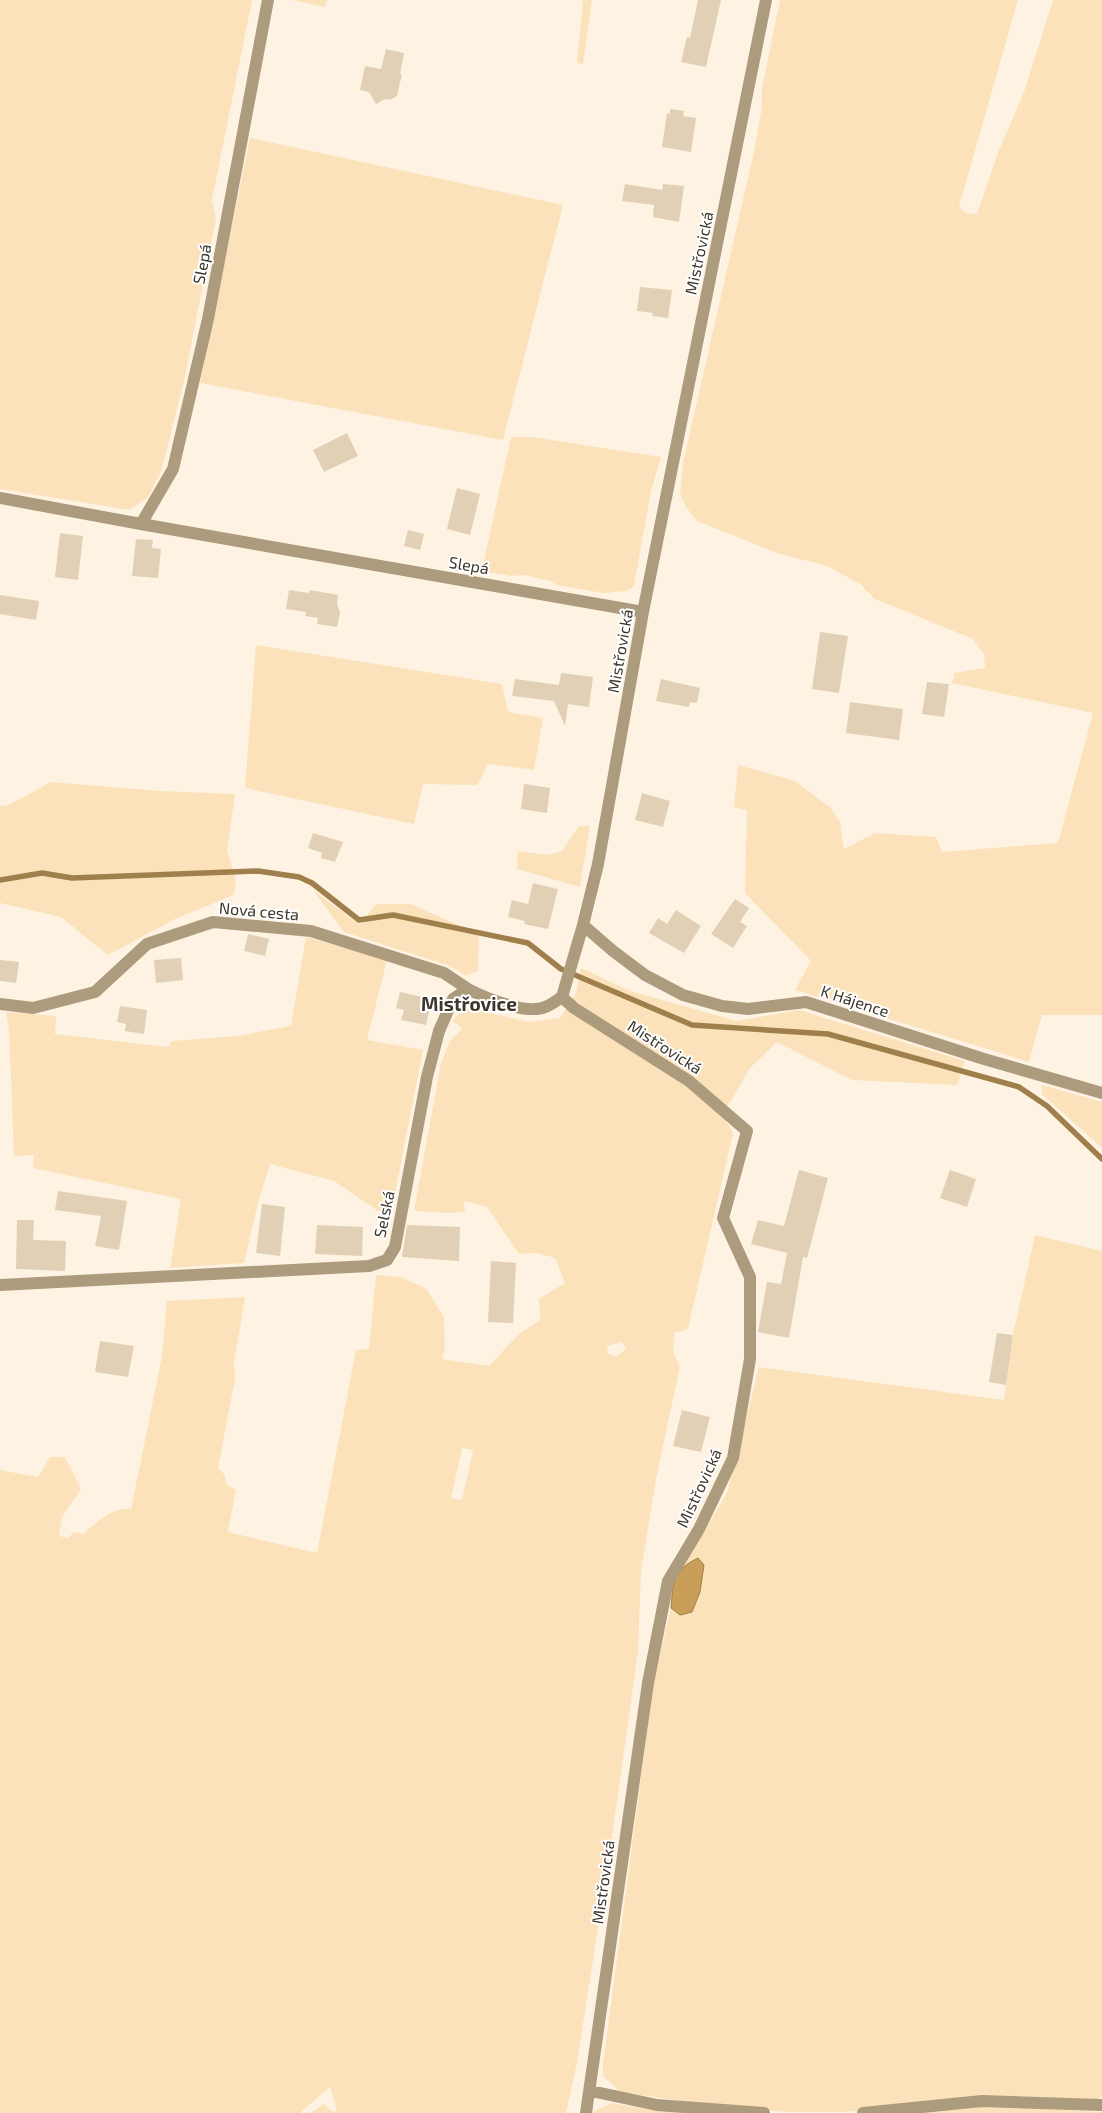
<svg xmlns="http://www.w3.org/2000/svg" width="1102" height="2113" viewBox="0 0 1102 2113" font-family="'Exo 2',sans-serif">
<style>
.green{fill:#fce2ba;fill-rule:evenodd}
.water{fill:#c99e59;stroke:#9f7f4b}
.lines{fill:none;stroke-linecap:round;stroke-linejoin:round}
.stream{stroke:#9f7f4b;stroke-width:5.5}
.building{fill:#e1d0b5}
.minor{stroke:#ad9b7e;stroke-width:12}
.labels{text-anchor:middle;stroke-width:4;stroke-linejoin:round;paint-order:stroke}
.street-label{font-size:16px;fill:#3d362b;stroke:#fff}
.quarter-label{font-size:19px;font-weight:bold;fill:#3d362b;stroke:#fff}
</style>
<rect width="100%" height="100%" fill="#fef3e3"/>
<path class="green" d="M0,0h252l-40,200 4,19 -32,162 -23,91 -13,25 -18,13 -130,-21z
M292,0h35l-2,7z
M583,0h9l-9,64 -6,-1z
M780,0h238l-59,207 7,6 11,1 22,-64 25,-58 29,-92h49v1015h-60l-13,47 -234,-72 16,-29 -66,-68 2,-83 -13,-3 4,-42 57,16 35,26 10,15 4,27 31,-16 61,4 6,15 116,-9 35,-130 -141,-30 3,-10 30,-5 -1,-14 -11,-15 -98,-40 -15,-15 -33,-18 -50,-13 -80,-32 -11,-14 -6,-12 3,-32 72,-316 7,-40v-18z
M250,138l313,67 -60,235 -303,-57z
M511,437h21l129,20 -10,34 -17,95 -7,5 -24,2 -46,-8 -7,-4 -26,-6 -13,1 -26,-4 -2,-7z
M256,645l246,39 6,28 35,6 -9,52 -46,-6 -11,21 -54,-1 -9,40 -169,-36z
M51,782l109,9 75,3 -8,57 9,28 -2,16 -59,24 -67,36 -47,-38 -61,-14v-98l7,1z
M579,826h11l-10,61 -63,-18 1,-18 30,4 14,-4z
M313,890l47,35 16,-21h34l69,30 -1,37 -12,5 -16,-10 -106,-34z
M306,937l81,23 -20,80 56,10 -33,169 -56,-38 -64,-17 -12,39 -14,60 -74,5 11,-69 -148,-31 1,-13 -20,1 -5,-127 -3,-17 50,4 -1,18 113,13 4,-6 65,-5 54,-10z
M581,968l49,23 107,30 62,-11 166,51 -8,24 -105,-5 -75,-38 -27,26 -19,33 -10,11 12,21 -45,196 -13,4 -2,19 7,15 -24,112 -15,93 -3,79 -27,193 -34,219 -11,50h-256l14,-9 6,6 7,2 -7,-25 -30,26h-300v-643l38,7 12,-20h15l16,32 -19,28 -3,19 9,2 6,-6 9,2c14,-12 29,-27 48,-25l31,-153 5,-55 78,-4 -11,66 1,16 -17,89 7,7 1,9 10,6 -8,42 89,21 39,-203 13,-1 7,-74 25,2 26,12 17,29 1,30 -3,11 47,7 29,-31 22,-15 -1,-21 26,-16 -10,-25 -18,-5 -18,1 -32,-47 -23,-6 1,11 -15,1 -36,-2 27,-148 9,-22 12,-12 -9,-8 11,-14 65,15 31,-4 16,-25zM622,1342l4,7 -10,8 -9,-4 1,-7zM462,1448l11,2 -11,50 -11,-2z
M1042,1085l60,17v46l-60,-54z
M1035,1235l67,16v845l-5,3 -135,-2 -115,15h-62l-89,-9 -76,-11 -17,-16v-12l51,-385 17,-71 9,7 4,-50 43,-72 32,-126 245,33 9,-65z
M611,2103l48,8 31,2h-99z
M983,2105l119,7v1h-195z"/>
<path class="water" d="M698,1558l6,7 -4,27 -8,20 -12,3 -9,-7c2,-26 2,-38 27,-50z"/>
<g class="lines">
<path class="stream" d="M0,880l42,-7 30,5 186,-7 41,6 13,6 47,37 34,-5 135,28 33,26 131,56 136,9 191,53 28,19 55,53"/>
</g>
<path class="building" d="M698,0h23l-15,67 -25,-5 6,-25 3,1z
M386,49l18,4 -4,21h2l-5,22 -7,4 -5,-1 -9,5 -7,-12 -9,-2 5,-24 16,3z
M670,109l14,2 -1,5 13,2 -5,34 -29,-5 5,-34 3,1z
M625,184l37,6 1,-6 21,2 -5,36 -26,-5 1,-12 -32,-4z
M640,287l32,3 -4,28 -16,-2 1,-3 -16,-2z
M347,433l11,23 -34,16 -11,-22z
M457,488l23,6 -10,41 -23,-6z
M408,530l16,4 -4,16 -16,-4z
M60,533l23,3 -5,44 -23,-3z
M136,539l17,1 -1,8 9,1 -3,29 -26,-2z
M289,590l20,3 1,-3 28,5 -1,8 3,10 -3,14 -20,-3 1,-6 -13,-2 1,-4 -20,-3z
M0,595l39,6 -3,19 -36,-6z
M820,632l28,4 -9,57 -27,-4z
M561,673l32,4 -4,30 -21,-3 -3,22 -11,-25 -42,-5 3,-17 44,6z
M661,679l39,9 -3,15 -7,-1 -1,5 -33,-6z
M927,682l22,2 -5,33 -22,-3z
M850,702l53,7 -4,31 -53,-7z
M524,784l26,4 -3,25 -26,-4z
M642,793l28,8 -7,26 -28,-7z
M313,833l30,9 -8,20 -14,-4 1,-5 -14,-5z
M533,883l25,6 -10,40 -24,-5 1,-3 -17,-4 4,-17 16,4z
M735,899l14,9 -9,14 7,4 -14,22 -22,-14z
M676,910l25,16 -17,27 -35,-20 9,-15 9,6z
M248,934l21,5 -4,17 -21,-5z
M181,958l2,22 -27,3 -2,-23z
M0,960l19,2 -3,21 -16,-2z
M400,992l32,7 -6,26 -25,-5 3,-10 -8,-2z
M120,1006l27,4 -3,24 -19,-3 1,-7 -9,-2z
M799,1170l29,8 -21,80 -4,-1 -14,81 -31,-6 9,-50 14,2 6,-31 -36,-9 7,-24 26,6z
M950,1170l26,9 -9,28 -27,-9z
M58,1191l69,10 -8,49 -24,-4 6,-30 -46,-6z
M262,1204l23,3 -5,49 -24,-3z
M17,1220h17l-1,20 33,1 -1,30 -49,-2z
M317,1225l46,2 -1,29 -47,-2z
M407,1225l53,2 -1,34 -57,-4z
M491,1261l25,2 -3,60 -25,-1z
M997,1333l16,2 -7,50 -17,-3z
M100,1341l34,5 -6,31 -33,-5z
M682,1410l28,7 -9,35 -28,-6z"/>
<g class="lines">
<path class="minor" d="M0,498l141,26 32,-55 35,-150 60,-319
M141,524l502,88
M583,925l30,26 32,24 38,20 39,11 26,3 58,-7 178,57 118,34
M562,997l12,11 115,73 58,50 -24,87 27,59v82l-17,99 -34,71 -31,52 -20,102 -62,430
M562,997l21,-72 15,-61 45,-252 123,-612
M0,1004l33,4 62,-16 52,-48 66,-22 98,9 133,42 24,16
M0,1285l369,-19 18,-6 8,-13 32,-170 12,-46 14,-32 15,-10c17,9 59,26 77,18 6,-2 12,-7 17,-10
M591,2091l66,14 107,8
M863,2113l119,-12 120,4"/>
</g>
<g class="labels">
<g class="street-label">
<text transform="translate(699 253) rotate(-78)" y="6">Mistřovická</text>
<text transform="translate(202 264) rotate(-79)" y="6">Slepá</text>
<text transform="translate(469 565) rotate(10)" y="6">Slepá</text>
<text transform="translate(620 651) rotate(-80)" y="6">Mistřovická</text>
<text transform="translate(259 911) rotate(5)" y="6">Nová cesta</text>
<text transform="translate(855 1001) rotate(18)" y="6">K Hájence</text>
<text transform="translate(665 1047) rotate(33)" y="6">Mistřovická</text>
<text transform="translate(384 1214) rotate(-78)" y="6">Selská</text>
<text transform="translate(699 1488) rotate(-65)" y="6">Mistřovická</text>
<text transform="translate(603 1882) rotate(-82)" y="6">Mistřovická</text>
</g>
<g class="quarter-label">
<text x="469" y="1011">Mistřovice</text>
</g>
</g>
</svg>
